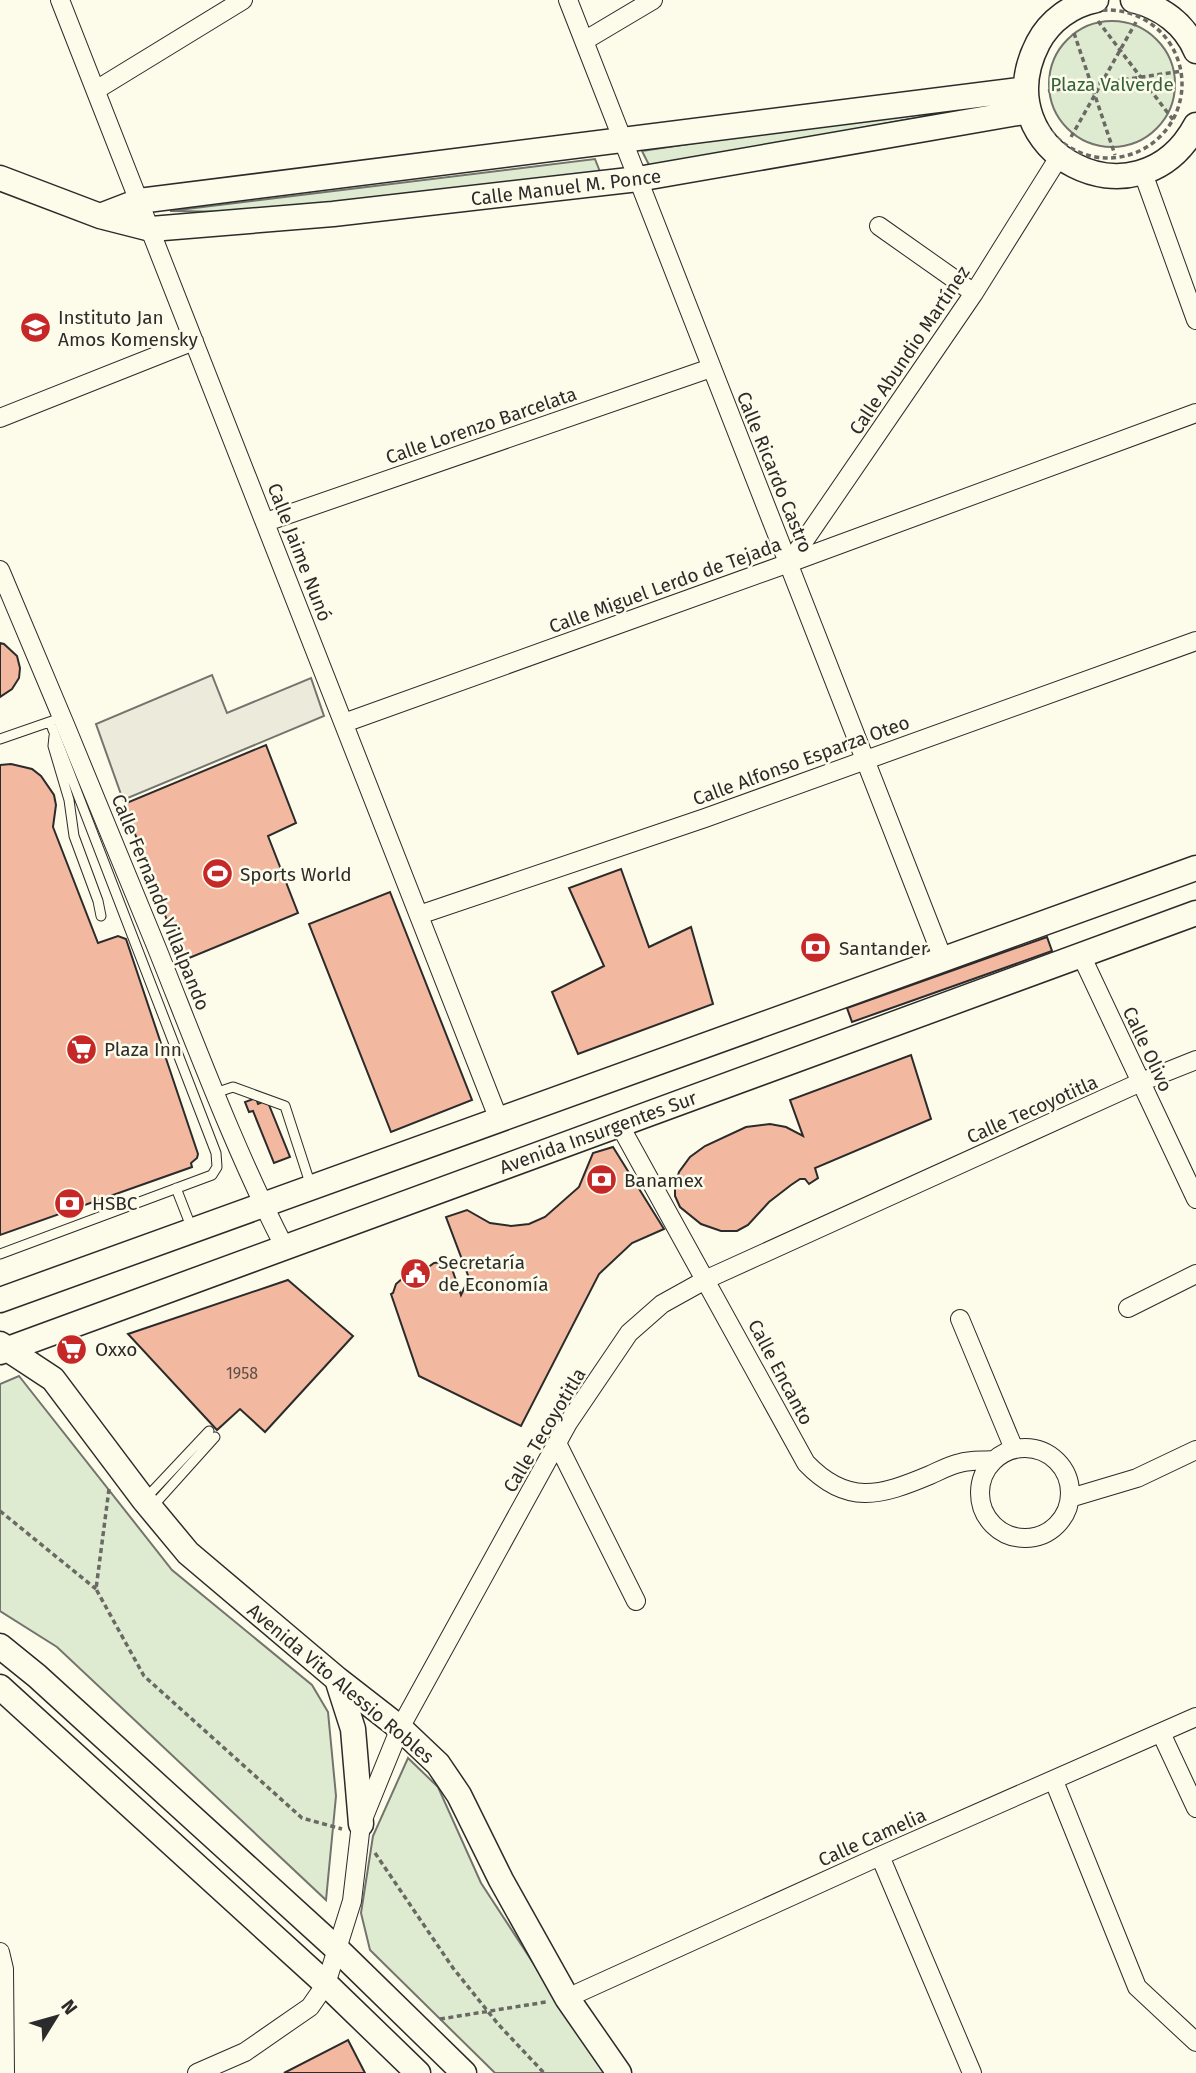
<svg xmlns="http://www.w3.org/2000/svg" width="1196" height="2073" viewBox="0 0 1196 2073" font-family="'Fira Sans',sans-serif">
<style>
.green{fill:#deebd1;stroke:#74746e;stroke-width:2}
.parking{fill:#eceadb;stroke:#74746e;stroke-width:2}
.building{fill:#f2b8a0;stroke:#2b2b2b;stroke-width:2}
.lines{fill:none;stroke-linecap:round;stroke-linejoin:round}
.lane-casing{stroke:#2b2b2b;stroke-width:11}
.street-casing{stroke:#2b2b2b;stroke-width:20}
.secondary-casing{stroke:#2b2b2b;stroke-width:27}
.path{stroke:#6a6964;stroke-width:3.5;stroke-dasharray:5 3.5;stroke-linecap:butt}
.lane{stroke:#fdfbea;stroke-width:9}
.street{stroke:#fdfbea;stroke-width:18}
.secondary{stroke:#fdfbea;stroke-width:24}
.labels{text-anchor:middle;stroke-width:5;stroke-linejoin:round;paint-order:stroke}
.number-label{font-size:16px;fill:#5d4e48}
.park-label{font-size:19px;fill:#34623c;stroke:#fdfbea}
.street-label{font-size:19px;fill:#2b2b2b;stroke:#fdfbea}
.poi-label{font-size:19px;fill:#2b2b2b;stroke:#fdfbea;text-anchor:start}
</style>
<rect width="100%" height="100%" fill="#fdfbea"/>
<path class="green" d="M1049 84a63 63 0 1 1 126 0a63 63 0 1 1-126 0Z
M997,97v6l-347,64 -8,-16z
M595,159l7,18 -365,35 -67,-1z
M19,1376l153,194 140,115 16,27 8,84 -10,104 -269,-253 -57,-36v-227z
M408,1758l30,29 43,96 124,190h-110l-125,-123 -9,-37 12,-77z"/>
<path class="parking" d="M212,675l15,38 84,-35 13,38 -201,84 -27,-76z"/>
<path class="building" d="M0,643l4,1 13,12 3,12 -1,10 -7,11 -12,8z
M266,745l30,78 -28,13 30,77 -116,48 -58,-157z
M11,764l21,5 9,7 13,19 2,10 -3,22 45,116 20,-7 8,3 72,215 -1,4 -6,5 1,4 -192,68v-470z
M621,869l28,78 42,-20 22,77 -135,50 -26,-62 52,-26 -35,-78z
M390,892l82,208 -81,32 -82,-208z
M1047,937l5,14 -200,71 -5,-14z
M911,1055l20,64 -116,49 3,10 -9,6 -4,-5h-5l-9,6 -22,17 -21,23 -11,6h-16l-20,-7 -21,-17 -5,-11v-10l4,-14 11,-15 15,-11 41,-19 24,-3 16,3 17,9 -13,-36z
M256,1098l2,6 9,-4 23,57 -16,6 -21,-52 -4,1 -4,-10z
M613,1147l51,82 -32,14 -33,31 -78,152 -102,-50 -28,-82 2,-1 3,-9 7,-6 10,-1 6,4 5,-3 3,-10 7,-5 10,-1 7,4 10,29 8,-17 -23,-61 21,-7 23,13 21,3 18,-2 16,-7 34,-30 14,-34z
M288,1280l65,56 -88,96 -25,-23 -23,21 -89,-96z
M348,2040l17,33h-81z"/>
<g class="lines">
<defs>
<path id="lane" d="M54,736l-1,10 16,54 5,36 24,65 3,15
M0,739l55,-19
M215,1093l18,-6 52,19 26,80
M176,1188l16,41
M0,1254l212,-79 5,-8 -1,-14 -166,-431
M145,1499l64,-68
M153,1506l62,-69"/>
<path id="street" d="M60,0l439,1120
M568,0l375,959
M584,41l69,-41
M96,90l147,-90
M1143,173l53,147
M879,226l95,67
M0,418l194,-77
M266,522l445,-154
M789,563l185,-270 85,-136
M0,570c53,125 105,250 156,376 41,102 79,205 129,302
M344,723l445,-160 407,-150
M419,915l286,-97 491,-177
M1081,955l115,244
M619,1124l187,339c41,43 74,33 124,12 9,-4 20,-10 30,-12 10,-3 22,-2 33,-3
M1128,1308l68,-34
M960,1319l54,130
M557,1443l79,158
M980 1493a45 45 0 1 1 90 0a45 45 0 1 1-90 0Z
M1070,1498l67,-20 59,-28
M1161,1733l35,75
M1054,1781l83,206 59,55
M880,1856l92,217
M0,1952l4,17 1,104
M567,1998l313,-142 316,-139
M197,2073l48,-21 65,-45 16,-23 26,-83 9,-77 39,-96 168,-305 61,-90 33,-29 45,-25 434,-197 55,-22"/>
<path id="secondary" d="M1096,0c-24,5 -46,20 -58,43 -56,109 100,190 158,82
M1133,0c28,7 52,24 63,51
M0,178l100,38 51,13 182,-15 305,-35 391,-68
M100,216l39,-15 887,-112
M0,1300l1196,-432
M0,1344l53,35 91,121 44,53 149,126 63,49 38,36 21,31 42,85 66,118 52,75
M0,1352l1196,-439
M0,1646l37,30 301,274 126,123
M337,1679l16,50 8,95
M0,1687l326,297 92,89"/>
</defs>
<use href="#lane" class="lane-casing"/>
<use href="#street" class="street-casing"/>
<use href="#secondary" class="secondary-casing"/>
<path class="path" d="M1034 84a74 74 0 1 1 148 0a74 74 0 1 1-148 0Z
M1098,21l76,100
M1074,33l41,122
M1048,91l134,-20
M1071,137l65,-115
M109,1489l-13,100 48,87 158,142 40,11
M0,1511l96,78
M375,1853l78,115 45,56 46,49
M440,2019l106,-17"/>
<use href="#lane" class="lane"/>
<use href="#street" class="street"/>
<use href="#secondary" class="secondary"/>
</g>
<defs>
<symbol id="school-disc" viewBox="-11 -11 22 22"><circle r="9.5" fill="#c62828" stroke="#fdfbea"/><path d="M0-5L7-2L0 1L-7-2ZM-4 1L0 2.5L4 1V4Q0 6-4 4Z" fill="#fff"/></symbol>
<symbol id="stadium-disc" viewBox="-11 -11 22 22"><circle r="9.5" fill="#c62828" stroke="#fdfbea"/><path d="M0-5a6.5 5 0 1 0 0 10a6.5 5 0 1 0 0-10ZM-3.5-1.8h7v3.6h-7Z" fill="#fff"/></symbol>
<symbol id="bank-disc" viewBox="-11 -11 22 22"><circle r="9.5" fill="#c62828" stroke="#fdfbea"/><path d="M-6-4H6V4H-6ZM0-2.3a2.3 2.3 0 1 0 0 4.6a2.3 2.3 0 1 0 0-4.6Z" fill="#fff"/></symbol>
<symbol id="supermarket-disc" viewBox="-11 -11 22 22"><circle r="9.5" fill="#c62828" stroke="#fdfbea"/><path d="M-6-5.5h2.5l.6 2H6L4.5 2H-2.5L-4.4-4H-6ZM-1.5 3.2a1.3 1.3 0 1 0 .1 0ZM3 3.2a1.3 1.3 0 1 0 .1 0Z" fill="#fff"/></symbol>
<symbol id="civic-disc" viewBox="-11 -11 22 22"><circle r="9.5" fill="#c62828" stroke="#fdfbea"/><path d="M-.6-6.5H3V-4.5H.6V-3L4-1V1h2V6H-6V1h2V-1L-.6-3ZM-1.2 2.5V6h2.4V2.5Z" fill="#fff"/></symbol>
</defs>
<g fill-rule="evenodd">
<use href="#school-disc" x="18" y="310" width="35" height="35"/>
<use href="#stadium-disc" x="200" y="856" width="35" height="35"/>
<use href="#bank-disc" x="798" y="930" width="35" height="35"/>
<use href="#supermarket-disc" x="64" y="1032" width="35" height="35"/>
<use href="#bank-disc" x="584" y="1162" width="35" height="35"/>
<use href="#bank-disc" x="52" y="1186" width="35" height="35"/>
<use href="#civic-disc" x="398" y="1256" width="35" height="35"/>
<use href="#supermarket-disc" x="54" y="1332" width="35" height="35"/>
</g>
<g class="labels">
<g class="number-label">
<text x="242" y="1379">1958</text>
</g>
<g class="park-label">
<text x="1112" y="91">Plaza Valverde</text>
</g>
<g class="street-label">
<text transform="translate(566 187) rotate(-7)" y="7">Calle Manuel M. Ponce</text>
<text transform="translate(909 350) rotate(-56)" y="7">Calle Abundio Martínez</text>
<text transform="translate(481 425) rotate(-19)" y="7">Calle Lorenzo Barcelata</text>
<text transform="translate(775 472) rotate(68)" y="7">Calle Ricardo Castro</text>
<text transform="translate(300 552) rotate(69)" y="7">Calle Jaime Nunó</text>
<text transform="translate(665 585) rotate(-20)" y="7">Calle Miguel Lerdo de Tejada</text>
<text transform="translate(801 760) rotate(-20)" y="7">Calle Alfonso Esparza Oteo</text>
<text transform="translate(161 902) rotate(68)" y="7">Calle Fernando Villalpando</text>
<text transform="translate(1148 1049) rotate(65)" y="7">Calle Olivo</text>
<text transform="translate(1032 1109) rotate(-24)" y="7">Calle Tecoyotitla</text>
<text transform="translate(598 1132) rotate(-20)" y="7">Avenida Insurgentes Sur</text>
<text transform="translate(781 1372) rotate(62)" y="7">Calle Encanto</text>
<text transform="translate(544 1430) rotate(-59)" y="7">Calle Tecoyotitla</text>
<text transform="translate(341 1683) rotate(40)" y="7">Avenida Vito Alessio Robles</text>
<text transform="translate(872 1837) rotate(-24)" y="7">Calle Camelia</text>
</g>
<g class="poi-label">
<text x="58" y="324">Instituto Jan<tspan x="58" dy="22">Amos Komensky</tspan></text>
<text x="240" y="881">Sports World</text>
<text x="839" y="955">Santander</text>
<text x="104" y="1056">Plaza Inn</text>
<text x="624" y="1187">Banamex</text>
<text x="92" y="1210">HSBC</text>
<text x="438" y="1269">Secretaría<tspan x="438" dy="22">de Economía</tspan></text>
<text x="95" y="1356">Oxxo</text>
</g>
</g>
<g transform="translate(56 2017) rotate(53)" stroke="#fdfbea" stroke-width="5" paint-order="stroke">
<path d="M0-5L12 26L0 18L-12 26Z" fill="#2b2b2b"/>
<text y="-10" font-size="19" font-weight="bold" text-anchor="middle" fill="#2b2b2b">N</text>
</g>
</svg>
